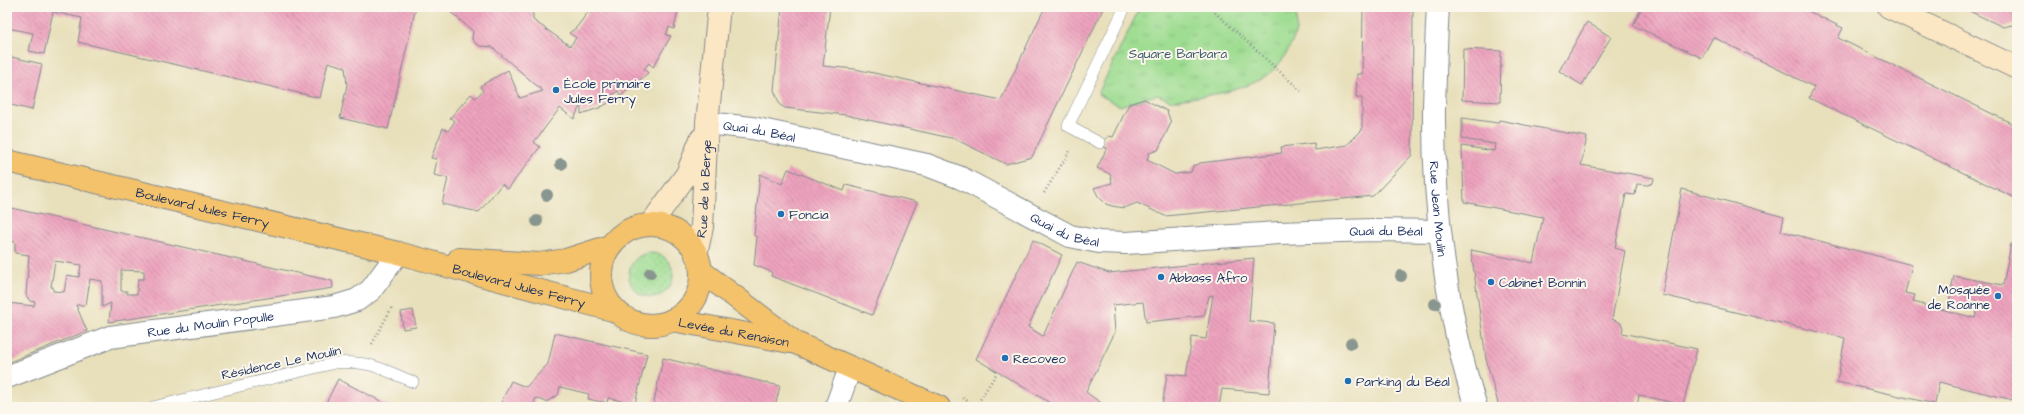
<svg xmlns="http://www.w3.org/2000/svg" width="2024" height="414" viewBox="0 0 2024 414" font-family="'Architects Daughter',sans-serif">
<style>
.grass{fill:url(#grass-dots);stroke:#5d8678}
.park{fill:url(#park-tufts);stroke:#5d8678}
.building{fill:url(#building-back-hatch);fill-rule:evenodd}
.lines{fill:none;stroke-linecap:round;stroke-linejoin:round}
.lane-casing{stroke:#82888c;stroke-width:12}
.street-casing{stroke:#82888c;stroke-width:24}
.secondary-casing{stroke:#82888c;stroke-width:24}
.primary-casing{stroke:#82888c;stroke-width:24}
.path{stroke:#82888c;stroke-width:2.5;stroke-dasharray:1 3;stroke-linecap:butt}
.lane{stroke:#fff;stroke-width:11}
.street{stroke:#fff;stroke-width:22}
.secondary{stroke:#fbe7c3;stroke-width:22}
.primary{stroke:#f4c26a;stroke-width:22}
.tree{fill:#89968f}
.poi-dot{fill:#1f6fb2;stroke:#fbf7ec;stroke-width:1.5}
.labels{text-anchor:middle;stroke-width:4;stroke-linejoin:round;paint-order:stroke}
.park-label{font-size:13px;fill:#3c5a6b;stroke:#fbf7ec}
.poi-label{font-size:13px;fill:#1b2f5e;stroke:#fbf7ec;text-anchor:start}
.street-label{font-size:13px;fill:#1b2f5e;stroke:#fbf7ec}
</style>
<defs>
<pattern id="grass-dots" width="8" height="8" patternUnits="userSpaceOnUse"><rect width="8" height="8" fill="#9fdd92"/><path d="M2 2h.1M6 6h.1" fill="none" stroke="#88be80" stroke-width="1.8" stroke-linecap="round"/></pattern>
<pattern id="park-tufts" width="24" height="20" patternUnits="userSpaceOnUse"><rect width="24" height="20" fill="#9fdd92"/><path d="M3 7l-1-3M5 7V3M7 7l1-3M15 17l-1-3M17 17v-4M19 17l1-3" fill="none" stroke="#88be80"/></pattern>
<pattern id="building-back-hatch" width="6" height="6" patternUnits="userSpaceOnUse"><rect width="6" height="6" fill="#eea3be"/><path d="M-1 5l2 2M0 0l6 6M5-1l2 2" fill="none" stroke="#c0859e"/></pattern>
</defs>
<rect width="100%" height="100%" fill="#fbf7ec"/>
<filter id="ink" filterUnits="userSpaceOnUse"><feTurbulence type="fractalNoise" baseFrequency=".025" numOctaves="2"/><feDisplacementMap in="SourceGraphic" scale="8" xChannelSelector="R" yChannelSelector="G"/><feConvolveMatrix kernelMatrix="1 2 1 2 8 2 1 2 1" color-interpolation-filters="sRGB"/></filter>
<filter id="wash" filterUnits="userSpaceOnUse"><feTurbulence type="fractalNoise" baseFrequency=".012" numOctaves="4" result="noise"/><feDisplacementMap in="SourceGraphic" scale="16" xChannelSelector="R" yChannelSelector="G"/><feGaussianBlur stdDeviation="0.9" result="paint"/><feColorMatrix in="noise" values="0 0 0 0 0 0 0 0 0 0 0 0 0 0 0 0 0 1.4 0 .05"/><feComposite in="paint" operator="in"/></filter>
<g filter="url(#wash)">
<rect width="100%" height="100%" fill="#e8e0bb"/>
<path class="grass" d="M629 275a22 22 0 1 1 44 0a22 22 0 1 1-44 0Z"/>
<path class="park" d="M1140,7h156c0,8 1,17 0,24 -2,8 -6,16 -10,23 -22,38 -69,39 -108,46h-8l-13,-5 -37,11 -22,-12z"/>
<g id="blocks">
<path class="building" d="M7,7h409l-28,122 -48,-11 7,-33 -2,-18 -17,-5 -8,36 -242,-56 4,-24 -29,-6 -9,42 -15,-3 4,-18 -26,-5z
M450,7h77l6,7v6l37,26 6,-8 -7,-5 7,-5 16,-21h87l-5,22 -5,-2 -3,8 5,1 -18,31 -4,-4 -5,6 4,4 -27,23 -3,-5 -7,5 3,4 -15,8 -18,6v-10l-7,15 -14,-11 -26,34 6,5 -32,42 -6,-5 -23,28 -37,-8 6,-26 -14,-3 3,-16 -6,-1 12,-30 5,3 7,-10 -5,-3 21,-24 4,4 8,-7 -3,-5 28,-16 12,28 23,-7 -51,-44 -12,-1 -5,-3 -3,-4 1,-8 -25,-21z
M782,7h48l-7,59 32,3 146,31 44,-93h59l-72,150 -26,7 -51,-25 -109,-24 -61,-7 -5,-3 -6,-15z
M1363,7h50l-1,148 -39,41 -208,20 -28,-13 -13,5 -12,-2 -6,-2 -8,-8 -4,-8 18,-5 -2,-9 -13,-6 10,-20 -3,-1v-7l5,-4 4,1 16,-33 15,-5 23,12 4,12 -13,27 -9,3 -2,7 28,14 16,-2 2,-6 7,-3 82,-10 -1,-6 33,-4 1,7 32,-5 15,-15v-33h-6l1,-23h5z
M1642,7h158l43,21 -5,10 179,88v67l-2,5 -206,-100 5,-11 -101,-50 -11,21 -69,-33z
M1961,7h56v17l-14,3z
M1587,22l24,15 -29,48 -23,-14z
M1463,49l38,2 -1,51 -38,-2z
M7,56l35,8 -10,46 -25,-6z
M1462,118l36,5 1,-3 88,17 -6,28 73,13 -1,5 -5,2 -11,-1 -2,11 -9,-1 -11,54 10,3 -13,68 9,4 2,5 -1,5 75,16 -14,56 -44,-10 -2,12h-138l-13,-48 -15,-109 62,13 10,-46 -79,-15 -2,-56 32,5 1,-7 -33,-5z
M788,169l56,22 2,-6 71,17 -45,113 -101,-39 1,-4 -18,-7 3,-28 -3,-1 6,-62 22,10z
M1682,189l102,28 -3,14 131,34 -7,28 10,2 -2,7 62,16 3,-11 -29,-5 5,-26 49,9 8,-41 6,1v156l-78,-19 -4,22 -98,-22 8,-44 -183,-43z
M7,207l325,74 1,7 -224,34 2,-19 -9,4v-26l-12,-2 -4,26h-10l11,26 -80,32v-60l27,3 1,-4 -5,-1 -4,-6 3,-40 -14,-2v-11l-8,-1zM55,261l26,4 -2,12 -12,-2 -3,17 -11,-1v-4h-2zM121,270l23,1v8h-6l-1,15h-10v-3h-6z
M1033,240l29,15 -34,72 15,9 34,-74 32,11 145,-15 -5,63 25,2 -5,70 -47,-4 -3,18h-57l5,-33 19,2 6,-39 14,2 7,-44 -4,1 -5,20 -58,6 -3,-20 -30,3 2,27 -29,60 20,15h-49l-81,-48z
M413,310l3,17 -13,2 -2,-17z
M555,333l92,21 -12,50 -27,-6 -1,5 -19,-4 1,-5 -29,-7 -2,8 -12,7 -10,-4 -4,9h-33l12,-26 15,6 22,-23z
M663,358l117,28 -5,21h-122z
M338,379l54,28h-68z"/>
</g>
</g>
<g filter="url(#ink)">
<use href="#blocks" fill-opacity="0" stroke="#82888c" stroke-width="1"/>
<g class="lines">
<defs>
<path id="lane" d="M1100,143l-32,-17 57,-119
M153,407l182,-44c34,-3 47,6 78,19"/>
<g id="street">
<path id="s1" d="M1438,7c-2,33 -3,67 -4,100 -1,99 12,206 42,300"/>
<path id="s2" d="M707,123l45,5 175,37 34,13 109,58 29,6 27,1 153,-10 94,-3 66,1"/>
<path id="s3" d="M7,377l103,-40 224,-30 23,-7 14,-10 27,-37"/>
<path d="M836,407l14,-39"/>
</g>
<g id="secondary">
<path d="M1889,7l128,61"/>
<path d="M650,225l37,-51 14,-35"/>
<path id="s4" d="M696,255l6,-28 5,-104 12,-116"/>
</g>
<g id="primary">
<path id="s5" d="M7,161l391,92 218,58"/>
<circle cx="651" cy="275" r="50"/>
<path d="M459,259l80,5 27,-4 44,-14"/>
<path d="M701,271l95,72 143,64"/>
<path id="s6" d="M672,320l118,22"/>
</g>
</defs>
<use href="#lane" class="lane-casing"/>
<use href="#street" class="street-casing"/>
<use href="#secondary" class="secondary-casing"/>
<use href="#primary" class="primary-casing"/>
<path class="path" d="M1209,7l92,84
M1044,193l26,-42 2,1
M372,344l20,-37
M963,398l14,9
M976,406l22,-35"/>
<use href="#lane" class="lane"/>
<use href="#street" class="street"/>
<use href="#secondary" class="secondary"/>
<use href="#primary" class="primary"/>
</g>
<g class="tree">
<circle cx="561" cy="164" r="6"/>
<circle cx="547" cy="195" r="6"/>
<circle cx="537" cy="221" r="6"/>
<circle cx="650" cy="273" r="6"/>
<circle cx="1401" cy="276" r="6"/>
<circle cx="1435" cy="304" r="6"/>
<circle cx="1351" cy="343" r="6"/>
</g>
</g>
<g class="poi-dot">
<circle cx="556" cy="90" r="4"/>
<circle cx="781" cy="214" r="4"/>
<circle cx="1161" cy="277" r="4"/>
<circle cx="1491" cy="282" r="4"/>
<circle cx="1998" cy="296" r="4"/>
<circle cx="1005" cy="358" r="4"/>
<circle cx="1348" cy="381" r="4"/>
</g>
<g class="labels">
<g class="park-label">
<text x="1178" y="58">Square Barbara</text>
</g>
<g class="poi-label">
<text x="564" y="88">École primaire<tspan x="564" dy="15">Jules Ferry</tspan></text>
<text x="789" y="219">Foncia</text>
<text x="1169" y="282">Abbass Afro</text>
<text x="1499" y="287">Cabinet Bonnin</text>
<text x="1990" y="294" text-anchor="end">Mosquée<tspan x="1990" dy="15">de Roanne</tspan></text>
<text x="1013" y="363">Recoveo</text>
<text x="1356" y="386">Parking du Béal</text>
</g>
<g class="street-label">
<text dy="5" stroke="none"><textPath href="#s2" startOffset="53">Quai du Béal</textPath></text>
<text dy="5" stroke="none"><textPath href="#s4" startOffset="67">Rue de la Berge</textPath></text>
<text dy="5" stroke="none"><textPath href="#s5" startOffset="201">Boulevard Jules Ferry</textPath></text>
<text dy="5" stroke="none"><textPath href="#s1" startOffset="202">Rue Jean Moulin</textPath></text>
<text dy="5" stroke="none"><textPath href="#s2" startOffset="377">Quai du Béal</textPath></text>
<text dy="5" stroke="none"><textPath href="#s2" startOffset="701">Quai du Béal</textPath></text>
<text dy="5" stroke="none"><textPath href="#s5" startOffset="527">Boulevard Jules Ferry</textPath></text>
<text dy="5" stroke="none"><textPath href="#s3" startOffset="212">Rue du Moulin Populle</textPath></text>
<text dy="5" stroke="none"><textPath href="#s6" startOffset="63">Levée du Renaison</textPath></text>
<text transform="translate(281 362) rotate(-12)" y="5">Résidence Le Moulin</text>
</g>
</g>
<rect width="2024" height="414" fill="none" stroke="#fbf7ec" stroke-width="24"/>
</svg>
